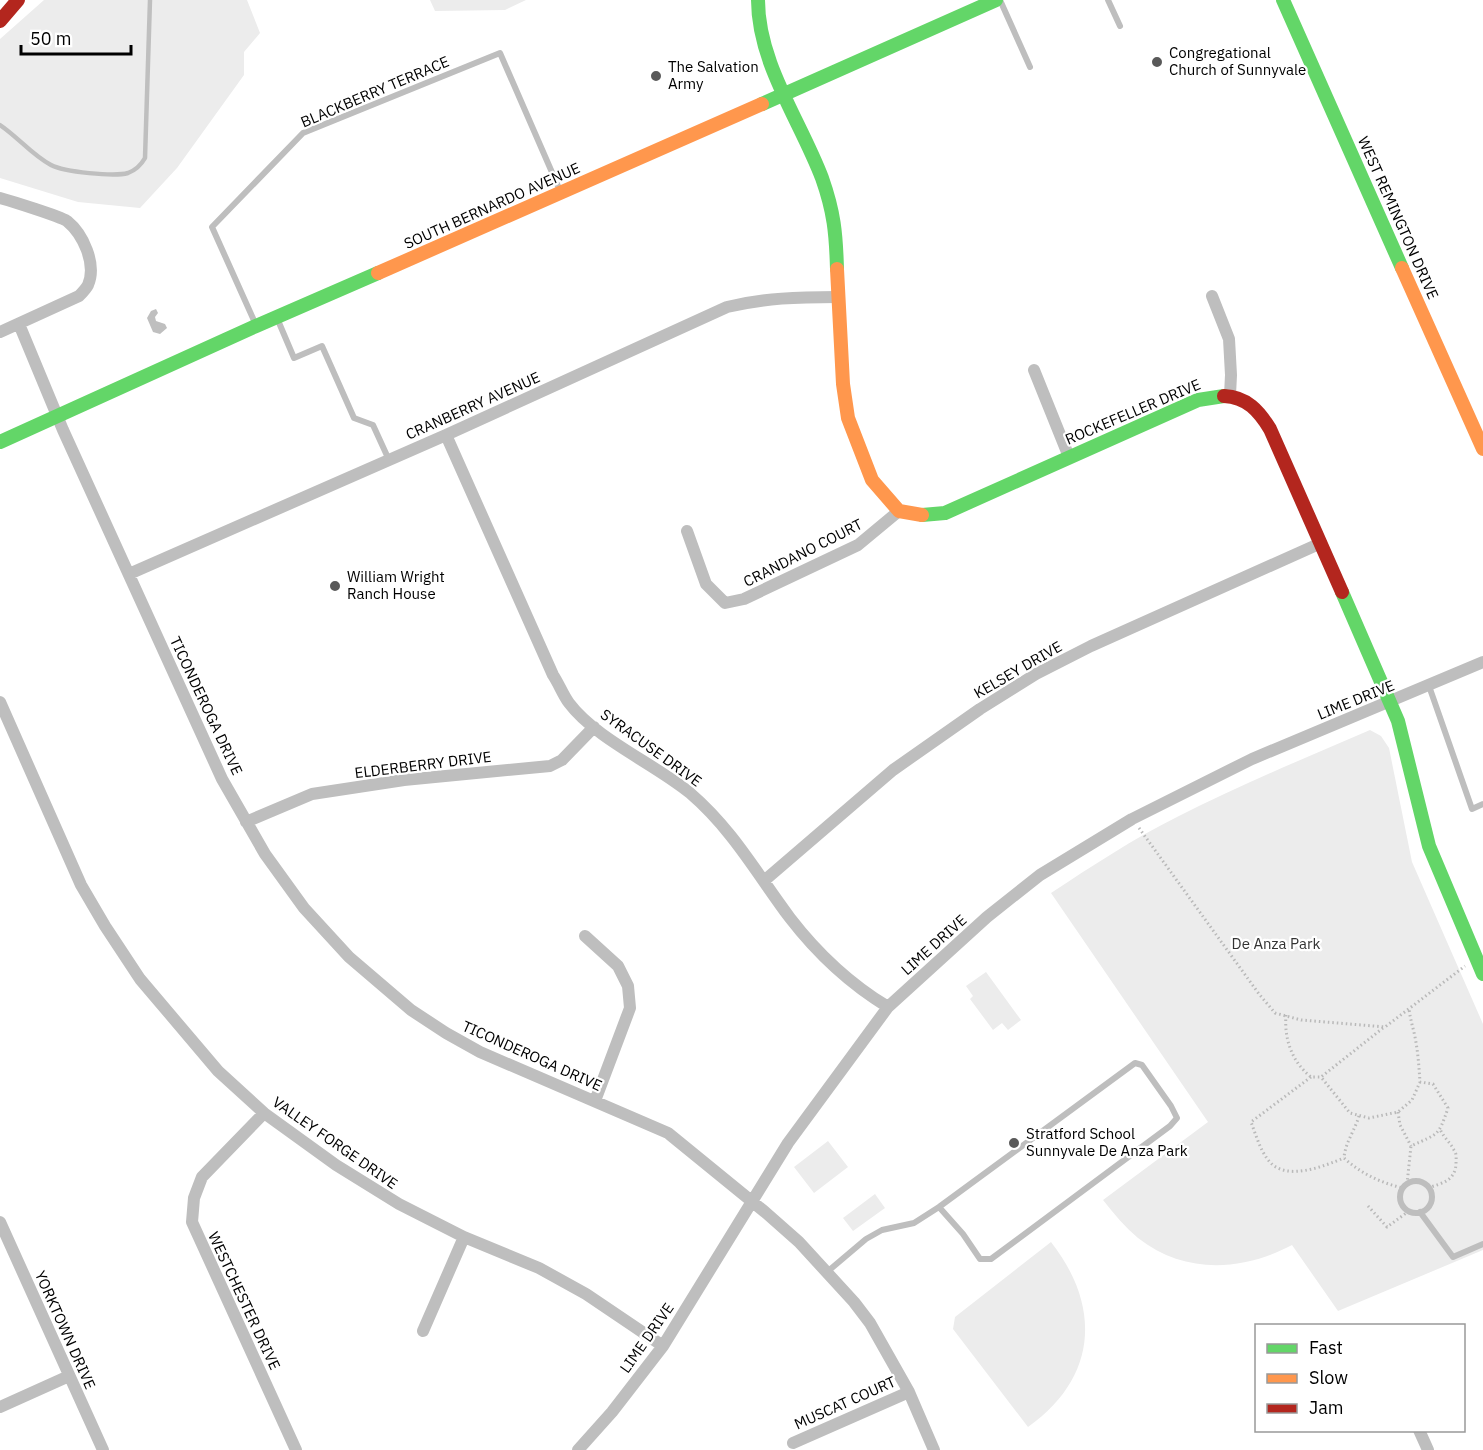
<svg xmlns="http://www.w3.org/2000/svg" width="1483" height="1450" viewBox="0 0 1483 1450" font-family="'IBM Plex Sans',sans-serif">
<style>
.green{fill:#ececec}
.water{fill:#bfbfbf}
.lines{fill:none;stroke-linecap:round;stroke-linejoin:round}
.stream{stroke:#bfbfbf;stroke-width:4.5}
.path{stroke:#b9b9b9;stroke-width:3;stroke-dasharray:1.5 3;stroke-linecap:butt}
.lane{stroke:#bebebe;stroke-width:6}
.street{stroke:#bebebe;stroke-width:12}
.fast{stroke:#63d668;stroke-width:14}
.slow{stroke:#ff974d;stroke-width:14}
.jam{stroke:#b3261e;stroke-width:14}
.poi-dot{fill:#595959;stroke:#fff;stroke-width:2}
.labels{text-anchor:middle;stroke-width:4.5;stroke-linejoin:round;paint-order:stroke}
.poi-label{font-size:15px;fill:#000;stroke:#fff;text-anchor:start}
.street-label{font-size:15px;fill:#000;stroke:#fff}
.park-label{font-size:15px;fill:#333;stroke:#fff}
</style>
<rect width="100%" height="100%" fill="#fff"/>
<path class="green" d="M44,0h203l13,33 -16,19v23l-67,93 -37,40 -62,-6 -78,-24v-139z
M430,0h96l-21,10 -70,1z
M1370,730l11,6 8,12 23,114 71,162v226l-145,61 -46,-66c-49,26 -107,30 -154,-7 -13,-11 -24,-24 -35,-38l105,-78 -157,-229c41,-27 82,-54 126,-76 63,-32 128,-59 193,-87z
M986,972l35,48 -13,10 -6,-7 -9,7 -23,-31 3,-3 -7,-10z
M828,1141l20,26 -34,26 -20,-26z
M875,1194l10,14 -32,23 -10,-13z
M1051,1242c51,65 46,136 -23,185l-75,-98 2,-12z"/>
<path class="water" d="M156,309l2,4 -3,4 1,4 9,3 2,4 -7,6 -7,-2 -6,-14 4,-7z"/>
<g class="lines">
<path class="stream" d="M0,125c18,12 32,30 51,40 13,7 63,12 77,8 8,-3 13,-8 17,-15l5,-158"/>
<path class="path" d="M1139,828l120,166 16,19 26,7 84,7 80,-61
M1286,1015c-2,24 6,47 25,62h9
M1383,1028l-62,49 29,36 19,5 29,-6 14,-12 8,-18
M1311,1077l-60,45c5,13 9,28 18,39 17,21 55,5 75,-3
M1398,1112l2,13 11,21
M1359,1116c-4,14 -14,27 -15,42 16,15 37,25 59,30
M1407,1184l4,-38c28,-13 27,-9 37,-38l-15,-24 -13,-2c-1,-15 -2,-30 -5,-45 -2,-10 -5,-18 -6,-29
M1428,1188c14,-5 27,-7 28,-24 0,-5 1,-10 -2,-14 -4,-8 -10,-12 -14,-21
M1368,1206l19,21 22,-16"/>
<path class="lane" d="M1000,0l30,67
M1108,0l12,26
M277,318l17,40 28,-12 32,72 19,7 16,35
M256,325l-44,-98 91,-94 197,-80 61,140
M1429,686l43,123 11,-5
M1400 1197a16 16 0 1 1 32 0a16 16 0 1 1-32 0Z
M1420,1212l33,45 30,-13
M827,1272l39,-33 16,-9 32,-7 25,-16 196,-144 7,2 29,41 6,12 -7,8 -179,133h-11l-17,-25 -24,-27"/>
<path class="street" d="M0,198c11,3 59,18 67,23 16,13 30,43 21,64 -2,4 -6,8 -9,11l-79,36
M1212,296l17,43 2,36 -1,20
M19,324l44,106 159,349 43,75 39,54 45,49 62,53 35,23 34,19 188,81 97,79 34,30 55,60 16,21 39,69 25,58
M1034,370l35,87
M446,435l107,240c6,9 10,20 16,28 27,36 86,61 121,90 43,37 67,81 100,125 27,35 60,66 98,89
M687,531l19,53 19,19 19,-4 114,-54 41,-34
M129,574l317,-139 281,-128c37,-9 72,-10 110,-10
M0,702l81,183 24,41 35,53 78,92 46,42 72,52 63,39 65,33 75,31 47,26 77,52
M246,822l66,-28 92,-14 146,-14 12,-6 32,-33
M765,880l128,-110 87,-61 56,-35 55,-28 230,-103
M585,936l33,30 10,20 2,22 -35,93
M264,1113l-62,64 -8,21 -2,24 104,228
M0,1222l103,228
M423,1331l41,-94
M0,1407l69,-31
M1419,1430l9,20
M793,1443l116,-51
M578,1450l34,-38 51,-66 125,-203 100,-136 99,-90 53,-42 92,-56 120,-60 231,-97"/>
<path class="fast" d="M758,0c0,63 42,120 64,178 12,34 14,55 15,91
M1283,0l119,268
M762,104l234,-104
M0,442l256,-116 122,-53
M922,515l23,-2 253,-113 26,-4
M1342,592l56,129 31,125 54,128"/>
<path class="slow" d="M1402,268l81,181
M837,269l6,115 5,34 24,62 27,31 23,4
M378,273l384,-169"/>
<path class="jam" d="M0,21l18,-21
M1224,396c23,1 35,15 46,33l72,163"/>
</g>
<g class="poi-dot">
<circle cx="1157" cy="62" r="6"/>
<circle cx="656" cy="76" r="6"/>
<circle cx="335" cy="586" r="6"/>
<circle cx="1014" cy="1143" r="6"/>
</g>
<g class="labels">
<g class="poi-label">
<text x="1169" y="58">Congregational<tspan x="1169" dy="17">Church of Sunnyvale</tspan></text>
<text x="668" y="72">The Salvation<tspan x="668" dy="17">Army</tspan></text>
<text x="347" y="582">William Wright<tspan x="347" dy="17">Ranch House</tspan></text>
<text x="1026" y="1139">Stratford School<tspan x="1026" dy="17">Sunnyvale De Anza Park</tspan></text>
</g>
<g class="street-label">
<text transform="translate(375 92) rotate(-23)" y="5">BLACKBERRY TERRACE</text>
<text transform="translate(492 206) rotate(-24)" y="5">SOUTH BERNARDO AVENUE</text>
<text transform="translate(1398 218) rotate(66)" y="5">WEST REMINGTON DRIVE</text>
<text transform="translate(473 406) rotate(-24)" y="5">CRANBERRY AVENUE</text>
<text transform="translate(1133 412) rotate(-23)" y="5">ROCKEFELLER DRIVE</text>
<text transform="translate(803 553) rotate(-27)" y="5">CRANDANO COURT</text>
<text transform="translate(1018 670) rotate(-30)" y="5">KELSEY DRIVE</text>
<text transform="translate(1356 700) rotate(-22)" y="5">LIME DRIVE</text>
<text transform="translate(206 706) rotate(65)" y="5">TICONDEROGA DRIVE</text>
<text transform="translate(651 748) rotate(36)" y="5">SYRACUSE DRIVE</text>
<text transform="translate(423 765) rotate(-7)" y="5">ELDERBERRY DRIVE</text>
<text transform="translate(934 945) rotate(-42)" y="5">LIME DRIVE</text>
<text transform="translate(532 1056) rotate(24)" y="5">TICONDEROGA DRIVE</text>
<text transform="translate(335 1143) rotate(35)" y="5">VALLEY FORGE DRIVE</text>
<text transform="translate(244 1301) rotate(65)" y="5">WESTCHESTER DRIVE</text>
<text transform="translate(65 1330) rotate(66)" y="5">YORKTOWN DRIVE</text>
<text transform="translate(647 1338) rotate(-55)" y="5">LIME DRIVE</text>
<text transform="translate(845 1403) rotate(-24)" y="5">MUSCAT COURT</text>
</g>
<g class="park-label">
<text x="1276" y="949">De Anza Park</text>
</g>
</g>
<rect x="1255" y="1324" width="210" height="108" fill="#ffffff" stroke="#999999" stroke-width="1.5"/>
<rect x="1267" y="1344" width="30" height="9" fill="#63d668" stroke="#999999" stroke-width="1.5"/>
<text x="1309" y="1354" font-size="18" fill="#000000">Fast</text>
<rect x="1267" y="1374" width="30" height="9" fill="#ff974d" stroke="#999999" stroke-width="1.5"/>
<text x="1309" y="1384" font-size="18" fill="#000000">Slow</text>
<rect x="1267" y="1404" width="30" height="9" fill="#b3261e" stroke="#999999" stroke-width="1.5"/>
<text x="1309" y="1414" font-size="18" fill="#000000">Jam</text>
<path d="M21 45v9h110v-9" fill="none" stroke="#000000" stroke-width="3"/>
<text x="30" y="45" font-size="18" fill="#000000" stroke="#ffffff" stroke-width="4.5" paint-order="stroke">50 m</text>
</svg>
